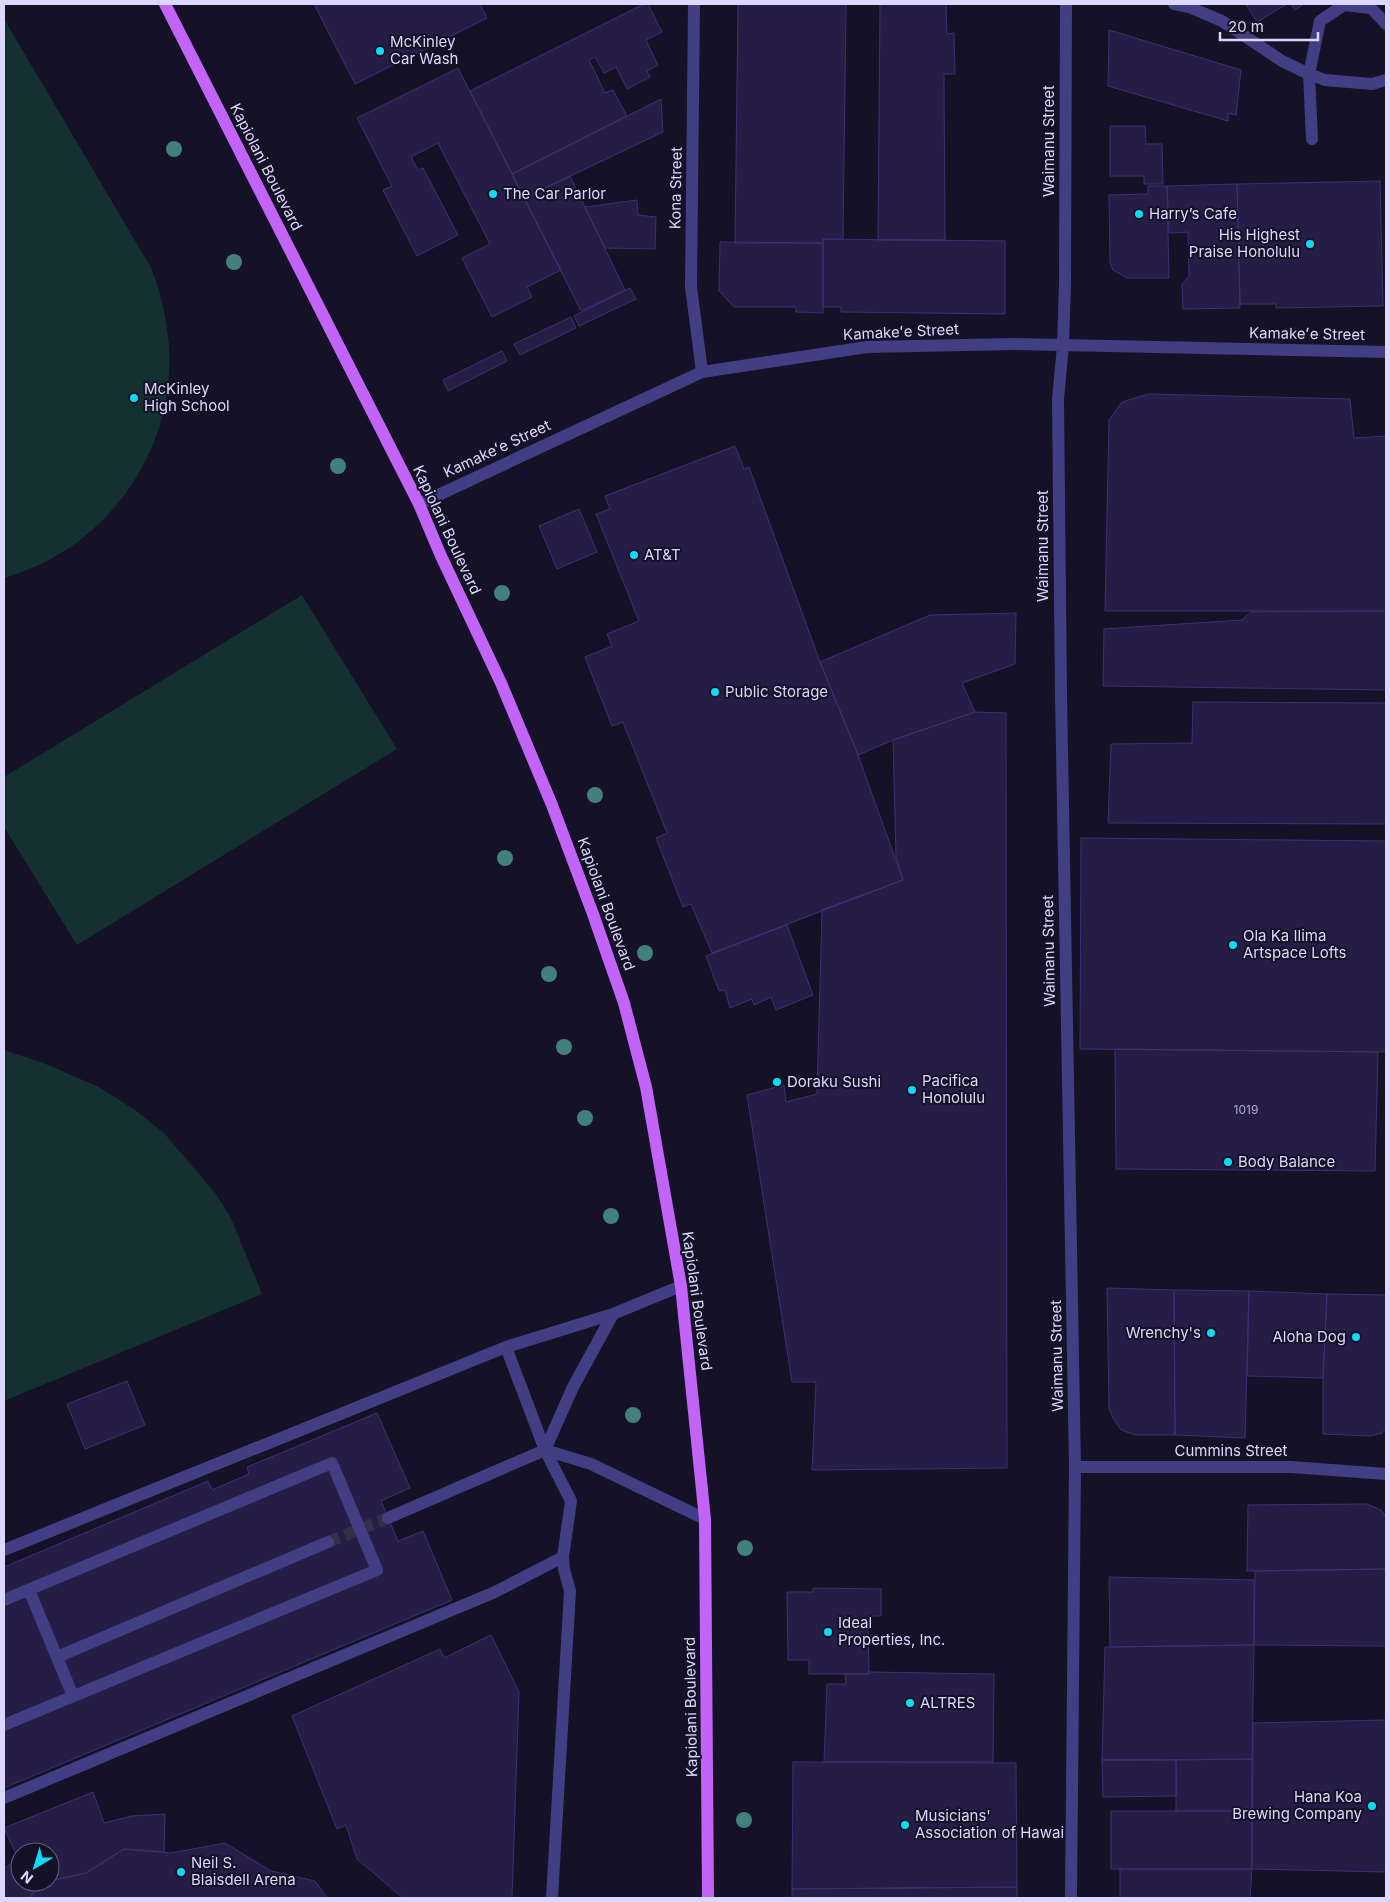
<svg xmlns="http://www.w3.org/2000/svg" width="1390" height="1902" viewBox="0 0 1390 1902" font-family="Inter,sans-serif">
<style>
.green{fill:#143030}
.building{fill:#261d47;stroke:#3e3072}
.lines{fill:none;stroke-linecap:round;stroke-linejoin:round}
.minor-tunnel{stroke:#332f47;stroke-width:12;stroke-dasharray:12 6;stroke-linecap:butt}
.minor{stroke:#413e83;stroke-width:12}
.major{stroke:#c264f8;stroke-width:12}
.tree{fill:#42807b}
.poi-dot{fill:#0cdbf5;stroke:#151127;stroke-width:2}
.labels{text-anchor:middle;stroke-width:4;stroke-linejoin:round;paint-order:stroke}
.number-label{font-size:12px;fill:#aea9d0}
.poi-label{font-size:15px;fill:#dcd8fd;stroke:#151127;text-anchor:start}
.street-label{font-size:15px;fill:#dcd8fd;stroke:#151127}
</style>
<rect width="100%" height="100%" fill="#151127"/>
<path class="green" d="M4,19l146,247c9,20 14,41 17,62 17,112 -55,220 -163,250z
M302,595l95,154 -320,196 -73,-118v-50z
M4,1050l37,12 58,25 36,23 29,23 52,61 15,24 31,76 -258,107z"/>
<path class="building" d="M314,4h166l7,14 -132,66z
M644,4h4l14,28 -16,8 12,25 -11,6 3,6 -23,12 -11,-22 -12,6 -9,-16 -6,3 16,33 8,-3 14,26 -115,58 -42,-83z
M738,4h108l-3,235h-20v4h-88z
M880,4h66l1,30 7,-1 1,41h-11l1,166h-67z
M1246,4h41l-30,18z
M1291,4h13l-9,6z
M1109,30l132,40 -5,45 -8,-2v8l-120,-35z
M458,68l103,202 -34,17 5,10 -40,20 -30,-59 28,-14 -52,-101 -27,14 7,13 5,-2 35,67 -41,21 -34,-66 9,-4 -35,-68z
M661,99l2,33 -139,66 -12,-24z
M1110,126h35l1,18h16l1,40h-19v-8h-34z
M570,176l55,114 -44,21 -57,-113z
M1380,181l3,125 -107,2v-4h-36l-3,-120z
M1237,184l3,124 -57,1 -1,-25 7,-8 -1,-44 -19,1 -2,-47z
M1148,186h19l2,92h-42l-14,-8 -3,-7 -1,-68 39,-1z
M637,200l1,15 18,2 -1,32 -50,-1 -20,-41z
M823,239l182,2v73l-164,-2v-5h-18z
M720,242l103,1v70l-27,-1v-5h-62l-15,-16z
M630,288l6,11 -57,27 -5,-10z
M571,317l5,11 -56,27 -6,-11z
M502,351l5,10 -59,30 -5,-11z
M1148,394l202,5 4,39 32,-2v175h-281l4,-191 13,-18z
M735,446l9,23 5,-2 71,195 38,93 45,125 -191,73 -21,-49 -8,3 -27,-69 11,-5 -44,-111 -11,4 -27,-69 27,-11 -5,-12 32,-13 -43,-107 14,-5 -5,-13z
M579,509l18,43 -40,17 -18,-43z
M1386,611v79l-283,-4 1,-57 138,-9 9,-8z
M1016,613l-1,51 -53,19 13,29 -82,28 -35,15 -38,-93 110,-47z
M1193,702l193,1v121l-278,-1 3,-79 81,-1z
M975,712l31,1 1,755 -195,2 4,-88h-24l-45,-287 37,-10 2,17 31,-8 5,-184 81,-30 -7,-24 -3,-116z
M1081,838l305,3v211l-306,-3z
M787,925l26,70 -37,15 -5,-13 -17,8 -2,-6 -22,9 -5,-18 -6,1 -13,-35z
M1115,1049l263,3 -3,119 -259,-2z
M1107,1288l67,2 1,145h-39l-15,-5 -8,-12 -4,-10z
M1174,1290l75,1 -4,147 -70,-3z
M1249,1291l78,3 -4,84 -76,-2z
M1327,1294l59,1v134l-4,4 -12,3 -47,-2v-56z
M127,1381l18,44 -60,24 -18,-45z
M377,1413l33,75 -29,13 17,40 25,-10 29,69 -448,188v-221l204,-86 4,9 37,-16 -2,-7z
M1367,1504l14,6 5,7v52l-139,2 1,-66z
M1386,1569v77l-132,-1 1,-74z
M1109,1577l145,3v65l-144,2z
M813,1588l68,1v27h-13l1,58h-60v-14h-21l-1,-68h26z
M491,1635l28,57 -7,206h-109l-46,-39 -11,-34 -9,4 -45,-113 148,-67 4,9z
M1254,1645l-2,114 -150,1 3,-113z
M869,1672l125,2 -1,88h-169l3,-78h19l-1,-10h24z
M1386,1720v152l-134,-3 1,-146z
M1252,1759v52h-76v-51z
M1102,1760h74l1,36 -74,1z
M793,1762l223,1 1,124 -225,2z
M93,1792l11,31 28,-7 33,-2 -1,38 -40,-3 -38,24 -36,8v-29h-30v30h25l-3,1 -13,15h-25v-29l14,-11 -14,-30z
M1111,1811h141v58h-141z
M225,1843l46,28 44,10 12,17h-298l13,-15 44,-10 38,-24 47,4z
M1120,1869h132l-2,29h-130z
M1017,1887v11h-225v-9z"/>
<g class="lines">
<path class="minor-tunnel" d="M328,1542l60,-24"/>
<path class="minor" d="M694,4l-3,283 11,85
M1066,4l-1,278 -2,64 -5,53 3,296 14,772 -4,431
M1174,4l15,3 33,14 60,40 27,13 16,6 47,4 14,-4
M1312,139l-3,-65 11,-53 24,-16 27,3 15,16
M419,504l283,-132 165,-25 147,-3 372,8
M506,1347l39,103 26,51 -8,56 1,12 6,22 -18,307
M545,1450l28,-63 40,-73
M1075,1467h216l95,7
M388,1518l157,-68 46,14 114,55
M4,1550l502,-203 107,-33 68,-28
M29,1590l44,106
M4,1600l328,-137 45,107 -373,155
M57,1657l271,-115
M4,1798l491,-206 68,-35"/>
<path class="major" d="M165,4l254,500 22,52 60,127 51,122 41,109 31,89 22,84 35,199 24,233 3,379"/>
</g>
<g class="tree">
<circle cx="174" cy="149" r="8"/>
<circle cx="234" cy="262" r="8"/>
<circle cx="338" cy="466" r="8"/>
<circle cx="502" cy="593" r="8"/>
<circle cx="595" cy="795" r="8"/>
<circle cx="505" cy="858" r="8"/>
<circle cx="645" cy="953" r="8"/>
<circle cx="549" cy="974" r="8"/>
<circle cx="564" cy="1047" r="8"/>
<circle cx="585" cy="1118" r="8"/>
<circle cx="611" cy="1216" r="8"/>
<circle cx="633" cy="1415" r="8"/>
<circle cx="745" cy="1548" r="8"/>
<circle cx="744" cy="1820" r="8"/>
</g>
<g class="poi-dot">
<circle cx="380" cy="51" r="5"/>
<circle cx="493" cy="194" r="5"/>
<circle cx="1139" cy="214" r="5"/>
<circle cx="1310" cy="244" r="5"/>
<circle cx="134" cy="398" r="5"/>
<circle cx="634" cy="555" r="5"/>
<circle cx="715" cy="692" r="5"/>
<circle cx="1233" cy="945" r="5"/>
<circle cx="777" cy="1082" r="5"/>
<circle cx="912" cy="1090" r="5"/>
<circle cx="1228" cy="1162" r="5"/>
<circle cx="1211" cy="1333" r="5"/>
<circle cx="1356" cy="1337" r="5"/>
<circle cx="828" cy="1632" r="5"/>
<circle cx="910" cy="1703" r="5"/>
<circle cx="1372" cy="1806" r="5"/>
<circle cx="905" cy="1825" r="5"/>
<circle cx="181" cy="1872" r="5"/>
</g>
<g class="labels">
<g class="number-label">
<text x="1246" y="1114">1019</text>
</g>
<g class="poi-label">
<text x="390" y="47">McKinley<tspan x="390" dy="17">Car Wash</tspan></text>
<text x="503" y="199">The Car Parlor</text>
<text x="1149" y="219">Harry’s Cafe</text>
<text x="1300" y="240" text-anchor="end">His Highest<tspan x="1300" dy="17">Praise Honolulu</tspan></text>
<text x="144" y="394">McKinley<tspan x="144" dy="17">High School</tspan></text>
<text x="644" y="560">AT&amp;T</text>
<text x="725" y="697">Public Storage</text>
<text x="1243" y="941">Ola Ka Ilima<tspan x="1243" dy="17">Artspace Lofts</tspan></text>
<text x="922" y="1086">Pacifica<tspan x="922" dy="17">Honolulu</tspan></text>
<text x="787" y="1087">Doraku Sushi</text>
<text x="1238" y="1167">Body Balance</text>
<text x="1201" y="1338" text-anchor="end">Wrenchy's</text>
<text x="1346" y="1342" text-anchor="end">Aloha Dog</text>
<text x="838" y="1628">Ideal<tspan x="838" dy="17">Properties, Inc.</tspan></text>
<text x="920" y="1708">ALTRES</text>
<text x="1362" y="1802" text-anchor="end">Hana Koa<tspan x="1362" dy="17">Brewing Company</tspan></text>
<text x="915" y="1821">Musicians'<tspan x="915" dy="17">Association of Hawai</tspan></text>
<text x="191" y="1868">Neil S.<tspan x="191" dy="17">Blaisdell Arena</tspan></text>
</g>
<g class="street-label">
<text transform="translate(1049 141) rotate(-90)" y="5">Waimanu Street</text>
<text transform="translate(266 167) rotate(63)" y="5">Kapiolani Boulevard</text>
<text transform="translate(676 188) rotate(-89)" y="5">Kona Street</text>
<text transform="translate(901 332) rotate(-3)" y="5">Kamakeʻe Street</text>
<text transform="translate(1307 334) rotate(1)" y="5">Kamakeʻe Street</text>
<text transform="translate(497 449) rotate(-25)" y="5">Kamakeʻe Street</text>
<text transform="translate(447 530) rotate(65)" y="5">Kapiolani Boulevard</text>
<text transform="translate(1043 546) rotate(-90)" y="5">Waimanu Street</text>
<text transform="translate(606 904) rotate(70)" y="5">Kapiolani Boulevard</text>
<text transform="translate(1049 951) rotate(-91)" y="5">Waimanu Street</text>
<text transform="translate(697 1301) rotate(82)" y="5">Kapiolani Boulevard</text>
<text transform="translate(1057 1356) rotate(-91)" y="5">Waimanu Street</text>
<text x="1231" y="1456">Cummins Street</text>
<text transform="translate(691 1707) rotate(-91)" y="5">Kapiolani Boulevard</text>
</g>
</g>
<rect width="1390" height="1902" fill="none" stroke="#dcd8fd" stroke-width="10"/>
<g transform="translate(35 1867) rotate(218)"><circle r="24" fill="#151127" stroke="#65617d"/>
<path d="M0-4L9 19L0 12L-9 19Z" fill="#0cdbf5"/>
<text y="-8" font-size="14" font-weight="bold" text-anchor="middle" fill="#dcd8fd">N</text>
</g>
<path d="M1220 32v8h98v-8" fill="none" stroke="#dcd8fd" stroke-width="2.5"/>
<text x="1228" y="32" font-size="15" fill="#dcd8fd" stroke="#151127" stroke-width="4" paint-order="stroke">20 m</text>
</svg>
